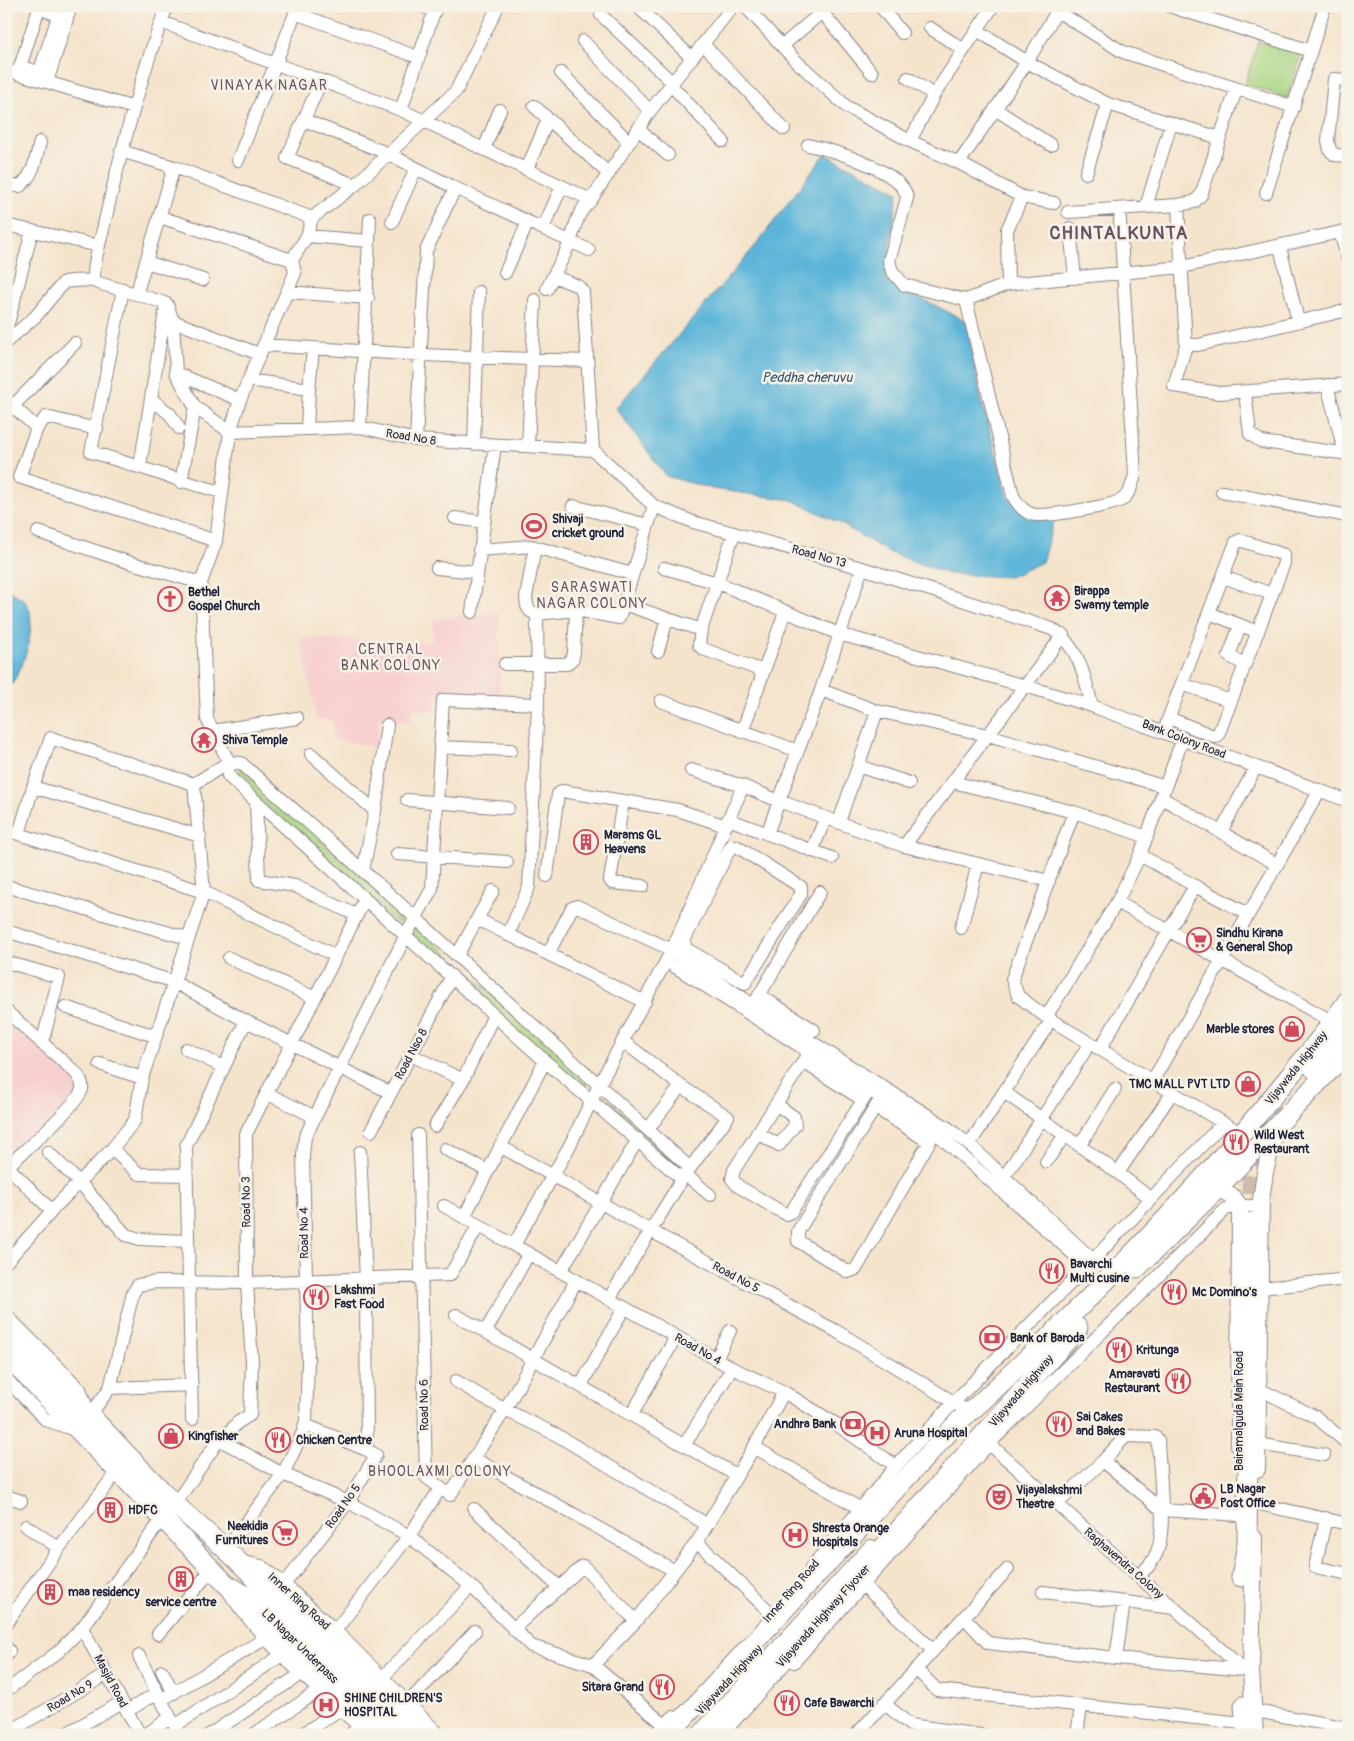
<svg xmlns="http://www.w3.org/2000/svg" width="1354" height="1741" viewBox="0 0 1354 1741" font-family="Pangolin,sans-serif">
<style>
.built{fill:#f7d0cf}
.green{fill:#a9d582;stroke:#667c5e}
.water{fill:#5cb5d9;stroke:#3f6c8a}
.lines{fill:none;stroke-linecap:round;stroke-linejoin:round}
.highway-tunnel{stroke:#cbbdaf;stroke-width:19;stroke-dasharray:19 9;stroke-linecap:butt}
.minor-casing{stroke:#8c8384;stroke-width:14}
.major-casing{stroke:#8c8384;stroke-width:18}
.highway-casing{stroke:#8c8384;stroke-width:21}
.minor{stroke:#fff;stroke-width:12}
.major{stroke:#fff;stroke-width:16}
.highway{stroke:#fff;stroke-width:19}
.labels{text-anchor:middle;stroke-width:5;stroke-linejoin:round;paint-order:stroke}
.street-label{font-size:12px;fill:#22223b;stroke:#f7f3e8}
.poi-label{font-size:12px;font-weight:bold;fill:#22223b;stroke:#f7f3e8;text-anchor:start}
.neighbourhood-label{font-size:14px;letter-spacing:1px;fill:#6b5362;stroke:#f7f3e8}
.water-label{font-size:14px;font-style:italic;fill:#365572;stroke:#f7f3e8}
.district-label{font-size:18px;font-weight:bold;letter-spacing:1px;fill:#6b5362;stroke:#f7f3e8}
</style>
<rect width="100%" height="100%" fill="#f7f3e8"/>
<filter id="ink" filterUnits="userSpaceOnUse"><feTurbulence type="fractalNoise" baseFrequency=".02" numOctaves="2"/><feDisplacementMap in="SourceGraphic" scale="10" xChannelSelector="R" yChannelSelector="G"/><feConvolveMatrix kernelMatrix="1 2 1 2 8 2 1 2 1" color-interpolation-filters="sRGB"/></filter>
<filter id="wash" filterUnits="userSpaceOnUse"><feTurbulence type="fractalNoise" baseFrequency=".0096" numOctaves="4" result="noise"/><feDisplacementMap in="SourceGraphic" scale="20" xChannelSelector="R" yChannelSelector="G"/><feGaussianBlur stdDeviation="1.12" result="paint"/><feColorMatrix in="noise" values="0 0 0 0 0 0 0 0 0 0 0 0 0 0 0 0 0 1.4 0 .05"/><feComposite in="paint" operator="in"/></filter>
<g filter="url(#wash)">
<rect width="100%" height="100%" fill="#f5e4cc"/>
<path class="built" d="M499,613l1,87 -65,-3 1,14 -24,-2 -1,14 -32,-6 -3,30 -43,-8v-19l-17,-1 -15,-81 132,4v-24z
M6,1008l83,74 -83,87z"/>
<path class="green" d="M1258,41l43,14 -14,43 -42,-14z
M241,768l163,147 -4,7h-4l-163,-147z
M417,927l170,151v6l-3,3 -5,-1 -168,-152z
M603,1095l73,64 -5,6 -73,-65z"/>
<path class="water" d="M825,154l73,38 -13,88 81,41 15,78 27,99 46,22 -12,42 -32,15 -61,-3 -61,-22 -48,-29 -48,-23 -79,-11 -47,-13 -50,-68 140,-163z
M6,590c7,3 19,8 22,16 9,19 -5,71 -22,83z"/>
</g>
<g filter="url(#ink)">
<g class="lines">
<path class="highway-tunnel" d="M1251,1222c1,-45 -5,-78 28,-114"/>
<defs>
<path id="minor" d="M421,6l14,5
M498,6l-42,85 -101,94 -43,33 -5,18 -15,24 3,13 -55,127 -10,32 -14,109 -15,42 6,136 22,43 -1,14 317,285 137,118
M637,6l55,52
M745,6l50,54 52,47 63,34 49,22 63,34 32,6
M817,6l55,67
M880,6l22,27
M1169,6l142,45
M1057,11l66,41 171,55
M295,13l123,44
M601,15l72,68
M161,22l240,88 190,90
M930,28l34,22
M977,30l50,32 81,42 112,34
M583,41l67,70
M703,44l81,85
M782,46l47,-40
M6,70l128,38
M561,73l68,69
M18,74l1,-4 19,-59 3,-2 15,5 2,3 -18,53 -3,2 -17,-6
M908,78l26,17
M1348,80l-14,-1 -6,62 2,9 5,5 13,1
M321,81l-34,77 68,27
M47,82l24,-76
M671,85l52,56
M534,106l75,68
M995,109l56,36
M401,110l35,-104
M304,120l85,34 66,34 134,62
M638,129l30,26
M910,141l24,-46 59,-89
M808,145c24,5 96,26 99,53l-18,63 3,10 12,14 62,15 42,-16 174,-17 158,-35 8,28
M484,149l16,-39
M121,151l53,16 138,51
M238,160l60,-154
M959,163l68,-101 33,-56
M527,169l21,-50
M1086,173l22,-69
M6,186h14c14,-11 16,-28 20,-44
M1266,193l59,-187
M1178,205l8,140h12l150,-35
M1146,207l25,-84
M1068,212l110,-7 16,-3 7,-7 35,-105
M160,217l132,43
M392,222l24,-54
M6,225l93,21
M543,228l19,-42
M1070,228l5,50
M307,236l62,5
M1280,247l18,74
M146,262l57,18
M505,273l23,-51
M553,276l25,10 5,6 10,158
M95,281c-4,-12 6,-42 9,-56 17,-74 36,-148 63,-219
M1008,284l-1,-54 15,-33
M123,289l-32,163c44,13 87,29 131,40
M547,289c7,-16 17,-31 23,-47 7,-19 6,-28 21,-42l59,-89 83,-105
M137,292l37,-125
M287,292l81,6
M966,300l47,196c5,9 12,18 23,19 13,1 78,-9 87,-16 8,-7 9,-15 12,-24l-15,-256
M173,321l86,33
M6,331l26,-100
M6,342l30,-26 28,-34c9,-1 24,-3 32,0 23,8 47,13 71,22l6,17 3,52 19,34 35,25
M264,345l158,10 165,6
M1186,345l-12,41 46,7 128,-9
M176,373l64,27
M249,380l60,9 4,-40
M1327,385l18,69
M1245,392l5,42 12,8 86,12
M151,399l19,15 9,14
M6,400l31,28
M6,413l69,-70
M360,427l10,-208
M97,429l-51,-12 -9,11 -18,49 197,64
M307,429l2,-40
M230,432l130,-5 56,13 177,10
M416,440l10,-189 29,-63
M474,444l5,-152
M528,446l7,-146
M593,450l61,56 39,16 169,46 190,61c27,17 33,48 40,77l256,95
M140,466l26,-160
M181,482l14,-75
M1222,492l126,24
M573,506l75,19
M455,518l28,4
M38,532l90,30 73,21
M535,547l-9,50 1,9 3,5 7,3 39,-4 43,8 35,-112
M479,550l52,-4 101,28
M437,568l39,4
M664,568l54,15 121,51 186,52 38,-51
M862,568l-41,122 -42,111 125,45 121,-160 67,20
M1223,577l49,17
M624,604l77,26 -2,15 4,4 60,22
M472,612l23,-167
M1209,613l31,12
M701,630l33,-97
M658,651l9,-32
M505,664h62l6,-6 1,-6 2,-42
M1245,665l-16,-9 11,-31 18,7
M1182,684l49,17
M821,690l56,21 111,24 178,52
M661,701l137,50
M212,731l85,-13
M1165,731l2,-9 69,-180 4,-2 44,15v8l-66,172 -2,2 -47,-19
M742,732l43,-120
M440,747l71,3
M311,754l64,57
M858,766l51,17
M691,770l52,16
M953,782l121,30 73,25
M194,784l35,-22 12,1 146,129 303,276
M33,787l167,49
M1162,798l114,66
M407,800l101,8
M256,801l3,79 36,6 61,29
M623,801l-13,79 2,3 31,3
M1074,812l-62,167 6,17 28,21 196,117
M728,819l104,39
M839,822l38,-111
M6,830l198,62 132,64
M1221,832l35,-65
M19,834l14,-47 18,-49 143,46 10,108 -62,186 -7,42 -23,29 -55,56
M904,846l145,35
M812,851l13,-32
M397,854l110,8
M1140,855l55,31
M363,871l12,-60 12,-86
M547,876l11,-82 4,-3 116,19 48,16
M6,886l181,52
M1117,902l216,120
M477,919l16,-28
M961,928l17,-64
M6,931l166,50 74,40 -60,125 6,273
M508,935l21,-48 9,-183 -1,-90
M548,954l24,-46 5,-2 95,44 81,55 195,123 25,20 120,112
M457,956l20,-37 168,83
M229,958l86,40
M666,961l269,171 152,134
M6,962l53,15 -17,67
M681,965l9,-14 -4,-2 -2,-8 47,-95h5l65,41v7l-56,89 -55,-32
M759,995l55,35
M65,1007l90,29
M6,1011l69,61c4,5 8,10 7,17 -3,15 -62,65 -76,79
M750,1011l70,-119
M1046,1017l71,-115 23,-47 43,-117
M246,1021l145,72
M1046,1028l-42,64 114,81 32,25
M624,1042l57,44 -33,43
M813,1046l-79,124 -2,9 6,7 42,25 6,3 5,-2 78,-121
M186,1049l37,18
M1100,1049l95,-163 53,28
M411,1055l52,25
M1340,1059l8,11
M803,1062l60,38
M100,1064l42,14
M1153,1080l167,-290
M885,1092l-87,139v10l50,31 8,-3 79,-137
M268,1094l47,23
M876,1108l53,34
M435,1126l28,-46 31,-65
M371,1131l81,-155
M757,1133l22,12 16,-20 -1,-8 -18,-13
M418,1135l8,342 24,18 55,-85 71,-129
M974,1137l30,-45
M1080,1145l35,-56
M500,1146l149,84 187,101 124,75
M112,1149l27,25 48,1
M445,1149l43,22
M48,1152l32,31 46,52 14,4 47,2
M1046,1162l19,-27
M1009,1170l76,-119
M1118,1173l50,-74
M685,1174l25,21
M444,1206l288,162 52,24 52,32 60,42
M464,1217l81,-156
M514,1245l56,-100 29,-60 73,-135 71,-164 36,15 -12,33
M6,1262l46,-51 -44,-44
M561,1271l77,-132
M1261,1288l87,-9
M609,1299l73,-120 46,-62 -47,-31
M6,1315l74,74 7,19
M456,1315l280,160
M486,1331l43,-78
M716,1359l14,-28
M6,1379l40,41 29,10
M456,1381l49,29 50,24 151,90
M581,1385l43,-77
M110,1388l82,-3
M1259,1389l57,28 32,27
M632,1414l44,-77
M90,1415l20,-27 23,-95 5,-8 18,-3 91,1 203,-8 29,-50
M305,1425l62,25
M984,1439l260,231
M222,1441l61,33 65,28 61,34 62,50 60,60 62,19 72,60
M685,1444l47,-76
M1258,1444l66,11
M754,1447l107,62
M475,1459l200,112
M1103,1461l23,-25 29,1 3,3c1,28 9,87 -1,112 -4,11 -11,17 -19,24
M6,1496l15,5
M1255,1503l93,21
M175,1504l41,-60 6,-3 15,-18 13,-8 2,-52 -5,-80 -1,-149 119,-235
M1057,1504l46,-43 59,49 77,5
M474,1509l86,79
M1326,1518l-11,49 33,7
M26,1526l33,22
M697,1542l75,72
M226,1549l57,-75 20,-42 3,-12 2,-59 -5,-207 2,-17 101,-202 26,-46 11,-189 95,4
M811,1568l85,-102 58,-64 139,-142 129,-136
M863,1585l70,65
M283,1586l65,-84 28,-47 -9,-5 -1,-171 -6,-127
M1043,1592l131,16
M964,1617l24,26 128,15 128,12
M6,1624l53,-76 58,-76
M82,1628l58,107
M513,1629l70,-63 53,55
M334,1632l75,-96 31,-47
M158,1634l54,-65
M6,1647l3,4 -3,5
M139,1656l22,44
M1116,1658l8,-56
M794,1662l195,-218 237,-235 14,-3h21
M593,1665l43,-44 61,-79 57,-95 30,-55
M916,1669l21,21 305,33
M162,1671l12,22
M382,1678l89,-92
M6,1691l52,-39 24,-24 81,-110
M884,1703l26,22 70,10
M407,1704l68,-73
M127,1711l30,-18
M1255,1711l93,17
M175,1726l110,-73
M6,1734l101,-60
M64,1735l58,-33
M145,1735l25,-17
M180,1735l-19,-35 107,-63
M209,1735l95,-63
M253,1735l68,-46
M301,1735l41,-27
M349,1735l13,-9
M655,1735l18,-18
M856,1735l152,-166
M1077,1735l4,-28"/>
<path id="major" d="M1218,1188l14,8 8,10 -1,239
M1257,1469l4,-269 4,-28 12,-47
M1254,1538l-3,133 4,64
M243,1564l18,4 22,18 51,46 103,103
M226,1584c33,54 98,108 146,151
M699,1735l172,-187"/>
<path id="highway" d="M1314,1069l34,-42
M1137,1268l77,-76 134,-141
M6,1330c56,53 106,110 160,165 30,31 66,56 94,89l155,151
M6,1355l220,229 24,14 142,137
M1241,1577l6,-33 4,-322
M1244,1706l3,29
M668,1735l292,-315 19,-16c102,-96 201,-194 290,-303 27,-33 55,-65 79,-101
M717,1735l361,-407"/>
</defs>
<use href="#minor" class="minor-casing"/>
<use href="#major" class="major-casing"/>
<use href="#highway" class="highway-casing"/>
<use href="#minor" class="minor"/>
<use href="#major" class="major"/>
<use href="#highway" class="highway"/>
</g>
</g>
<defs>
<symbol id="stadium-ring" viewBox="-11 -11 22 22"><circle r="9.5" fill="#f7f3e8" stroke="#d1495b" stroke-width="1.5"/><path d="M0-5a6.5 5 0 1 0 0 10a6.5 5 0 1 0 0-10ZM-3.5-1.8h7v3.6h-7Z" fill="#d1495b"/></symbol>
<symbol id="temple-ring" viewBox="-11 -11 22 22"><circle r="9.5" fill="#f7f3e8" stroke="#d1495b" stroke-width="1.5"/><path d="M0-6L5-2H3V0L6.5 2.5H4V6H1.5V3h-3V6H-4V2.5H-6.5L-3 0V-2H-5Z" fill="#d1495b"/></symbol>
<symbol id="church-ring" viewBox="-11 -11 22 22"><circle r="9.5" fill="#f7f3e8" stroke="#d1495b" stroke-width="1.5"/><path d="M-1.2-6h2.4v3.5h3.3v2.4h-3.3V6h-2.4V-.1h-3.3v-2.4h3.3Z" fill="#d1495b"/></symbol>
<symbol id="building-ring" viewBox="-11 -11 22 22"><circle r="9.5" fill="#f7f3e8" stroke="#d1495b" stroke-width="1.5"/><path d="M-4-6H4V6H1V3H-1V6H-4ZM-2.5-4.3h1.7v1.8h-1.7ZM.8-4.3h1.7v1.8H.8ZM-2.5-1h1.7V.8h-1.7ZM.8-1h1.7V.8H.8Z" fill="#d1495b"/></symbol>
<symbol id="supermarket-ring" viewBox="-11 -11 22 22"><circle r="9.5" fill="#f7f3e8" stroke="#d1495b" stroke-width="1.5"/><path d="M-6-5.5h2.5l.6 2H6L4.5 2H-2.5L-4.4-4H-6ZM-1.5 3.2a1.3 1.3 0 1 0 .1 0ZM3 3.2a1.3 1.3 0 1 0 .1 0Z" fill="#d1495b"/></symbol>
<symbol id="shop-ring" viewBox="-11 -11 22 22"><circle r="9.5" fill="#f7f3e8" stroke="#d1495b" stroke-width="1.5"/><path d="M-5-2.5h2.3a2.7 3.5 0 0 1 5.4 0H5L5.5 6h-11ZM-1.5-2.5h3a1.5 2.3 0 0 0-3 0Z" fill="#d1495b"/></symbol>
<symbol id="restaurant-ring" viewBox="-11 -11 22 22"><circle r="9.5" fill="#f7f3e8" stroke="#d1495b" stroke-width="1.5"/><path d="M-5-6h1v4h1v-4h1v4h1v-4h1v5L-1.5 .5V6h-2V.5L-5-1ZM5-6V6H3V1.5H1.5Q1.5-4 5-6Z" fill="#d1495b"/></symbol>
<symbol id="bank-ring" viewBox="-11 -11 22 22"><circle r="9.5" fill="#f7f3e8" stroke="#d1495b" stroke-width="1.5"/><path d="M-6-4H6V4H-6ZM0-2.3a2.3 2.3 0 1 0 0 4.6a2.3 2.3 0 1 0 0-4.6Z" fill="#d1495b"/></symbol>
<symbol id="hospital-ring" viewBox="-11 -11 22 22"><circle r="9.5" fill="#f7f3e8" stroke="#d1495b" stroke-width="1.5"/><path d="M-5-5h3v3.5h4V-5h3V5h-3V1.5h-4V5h-3Z" fill="#d1495b"/></symbol>
<symbol id="civic-ring" viewBox="-11 -11 22 22"><circle r="9.5" fill="#f7f3e8" stroke="#d1495b" stroke-width="1.5"/><path d="M-.6-6.5H3V-4.5H.6V-3L4-1V1h2V6H-6V1h2V-1L-.6-3ZM-1.2 2.5V6h2.4V2.5Z" fill="#d1495b"/></symbol>
<symbol id="theatre-ring" viewBox="-11 -11 22 22"><circle r="9.5" fill="#f7f3e8" stroke="#d1495b" stroke-width="1.5"/><path d="M-5-5.5Q0-4 5-5.5V0Q5 5 0 6Q-5 5-5 0ZM-3.3-2.5H-1v1.5H-3.3ZM1-2.5H3.3v1.5H1ZM-2.8 1Q0 5.5 2.8 1Z" fill="#d1495b"/></symbol>
</defs>
<g fill-rule="evenodd">
<use href="#stadium-ring" x="520" y="512" width="28" height="28"/>
<use href="#temple-ring" x="1043" y="584" width="28" height="28"/>
<use href="#church-ring" x="156" y="585" width="28" height="28"/>
<use href="#temple-ring" x="190" y="726" width="28" height="28"/>
<use href="#building-ring" x="572" y="828" width="28" height="28"/>
<use href="#supermarket-ring" x="1185" y="926" width="28" height="28"/>
<use href="#shop-ring" x="1278" y="1015" width="28" height="28"/>
<use href="#shop-ring" x="1234" y="1070" width="28" height="28"/>
<use href="#restaurant-ring" x="1222" y="1128" width="28" height="28"/>
<use href="#restaurant-ring" x="1038" y="1257" width="28" height="28"/>
<use href="#restaurant-ring" x="1160" y="1278" width="28" height="28"/>
<use href="#restaurant-ring" x="302" y="1283" width="28" height="28"/>
<use href="#bank-ring" x="978" y="1324" width="28" height="28"/>
<use href="#restaurant-ring" x="1105" y="1336" width="28" height="28"/>
<use href="#restaurant-ring" x="1164" y="1367" width="28" height="28"/>
<use href="#bank-ring" x="839" y="1410" width="28" height="28"/>
<use href="#restaurant-ring" x="1045" y="1410" width="28" height="28"/>
<use href="#hospital-ring" x="863" y="1419" width="28" height="28"/>
<use href="#shop-ring" x="157" y="1422" width="28" height="28"/>
<use href="#restaurant-ring" x="264" y="1426" width="28" height="28"/>
<use href="#civic-ring" x="1189" y="1482" width="28" height="28"/>
<use href="#theatre-ring" x="985" y="1483" width="28" height="28"/>
<use href="#building-ring" x="96" y="1496" width="28" height="28"/>
<use href="#supermarket-ring" x="271" y="1519" width="28" height="28"/>
<use href="#hospital-ring" x="781" y="1521" width="28" height="28"/>
<use href="#building-ring" x="167" y="1565" width="28" height="28"/>
<use href="#building-ring" x="36" y="1578" width="28" height="28"/>
<use href="#restaurant-ring" x="648" y="1673" width="28" height="28"/>
<use href="#restaurant-ring" x="773" y="1689" width="28" height="28"/>
<use href="#hospital-ring" x="312" y="1691" width="28" height="28"/>
</g>
<g class="labels">
<g class="street-label">
<text transform="translate(411 437) rotate(9)" y="4">Road No 8</text>
<text transform="translate(819 556) rotate(15)" y="4">Road No 13</text>
<text transform="translate(1184 739) rotate(21)" y="4">Bank Colony Road</text>
<text transform="translate(411 1054) rotate(-62)" y="4">Road Nso 8</text>
<text transform="translate(1296 1068) rotate(-51)" y="4">Vijaywada Highway</text>
<text transform="translate(246 1202) rotate(-91)" y="4">Road No 3</text>
<text transform="translate(304 1233) rotate(-91)" y="4">Road No 4</text>
<text transform="translate(736 1277) rotate(28)" y="4">Road No 5</text>
<text transform="translate(698 1349) rotate(29)" y="4">Road No 4</text>
<text transform="translate(1021 1391) rotate(-49)" y="4">Vijaywada Highway</text>
<text transform="translate(424 1405) rotate(-91)" y="4">Road No 6</text>
<text transform="translate(1239 1411) rotate(-90)" y="4">Bairamalguda Main Road</text>
<text transform="translate(343 1506) rotate(-55)" y="4">Road No 5</text>
<text transform="translate(1124 1563) rotate(41)" y="4">Raghavendra Colony</text>
<text transform="translate(791 1591) rotate(-49)" y="4">Inner Ring Road</text>
<text transform="translate(299 1601) rotate(42)" y="4">Inner Ring Road</text>
<text transform="translate(823 1616) rotate(-48)" y="4">Vijayavada Highway Flyover</text>
<text transform="translate(300 1646) rotate(44)" y="4">LB Nagar Underpass</text>
<text transform="translate(729 1680) rotate(-47)" y="4">Vijaywada Highway</text>
<text transform="translate(111 1681) rotate(62)" y="4">Masjid Road</text>
<text transform="translate(70 1696) rotate(-31)" y="4">Road No 9</text>
</g>
<g class="poi-label">
<text x="552" y="523">Shivaji<tspan x="552" dy="14">cricket ground</tspan></text>
<text x="1074" y="595">Birappa<tspan x="1074" dy="14">Swamy temple</tspan></text>
<text x="188" y="596">Bethel<tspan x="188" dy="14">Gospel Church</tspan></text>
<text x="222" y="744">Shiva Temple</text>
<text x="604" y="839">Marams GL<tspan x="604" dy="14">Heavens</tspan></text>
<text x="1216" y="937">Sindhu Kirana<tspan x="1216" dy="14">&amp; General Shop</tspan></text>
<text x="1274" y="1033" text-anchor="end">Marble stores</text>
<text x="1230" y="1088" text-anchor="end">TMC MALL PVT LTD</text>
<text x="1254" y="1139">Wild West<tspan x="1254" dy="14">Restaurant</tspan></text>
<text x="1070" y="1268">Bavarchi<tspan x="1070" dy="14">Multi cusine</tspan></text>
<text x="334" y="1294">Lakshmi<tspan x="334" dy="14">Fast Food</tspan></text>
<text x="1192" y="1296">Mc Domino's</text>
<text x="1010" y="1342">Bank of Baroda</text>
<text x="1136" y="1354">Kritunga</text>
<text x="1160" y="1378" text-anchor="end">Amaravati<tspan x="1160" dy="14">Restaurant</tspan></text>
<text x="1076" y="1421">Sai Cakes<tspan x="1076" dy="14">and Bakes</tspan></text>
<text x="836" y="1428" text-anchor="end">Andhra Bank</text>
<text x="894" y="1437">Aruna Hospital</text>
<text x="188" y="1440">Kingfisher</text>
<text x="296" y="1444">Chicken Centre</text>
<text x="1220" y="1493">LB Nagar<tspan x="1220" dy="14">Post Office</tspan></text>
<text x="1016" y="1494">Vijayalakshmi<tspan x="1016" dy="14">Theatre</tspan></text>
<text x="128" y="1514">HDFC</text>
<text x="268" y="1530" text-anchor="end">Neekidia<tspan x="268" dy="14">Furnitures</tspan></text>
<text x="812" y="1532">Shresta Orange<tspan x="812" dy="14">Hospitals</tspan></text>
<text x="68" y="1596">maa residency</text>
<text x="181" y="1606" text-anchor="middle">service centre</text>
<text x="644" y="1691" text-anchor="end">Sitara Grand</text>
<text x="344" y="1702">SHINE CHILDREN'S<tspan x="344" dy="14">HOSPITAL</tspan></text>
<text x="804" y="1707">Cafe Bawarchi</text>
</g>
<g class="neighbourhood-label">
<text x="269" y="90">VINAYAK NAGAR</text>
<text x="592" y="592">SARASWATI<tspan x="592" dy="16">NAGAR COLONY</tspan></text>
<text x="391" y="654">CENTRAL<tspan x="391" dy="16">BANK COLONY</tspan></text>
<text x="440" y="1476">BHOOLAXMI COLONY</text>
</g>
<g class="water-label">
<text x="807" y="382">Peddha cheruvu</text>
</g>
<g class="district-label">
<text x="1119" y="239">CHINTALKUNTA</text>
</g>
</g>
<rect width="1354" height="1741" fill="none" stroke="#f7f3e8" stroke-width="25"/>
</svg>
